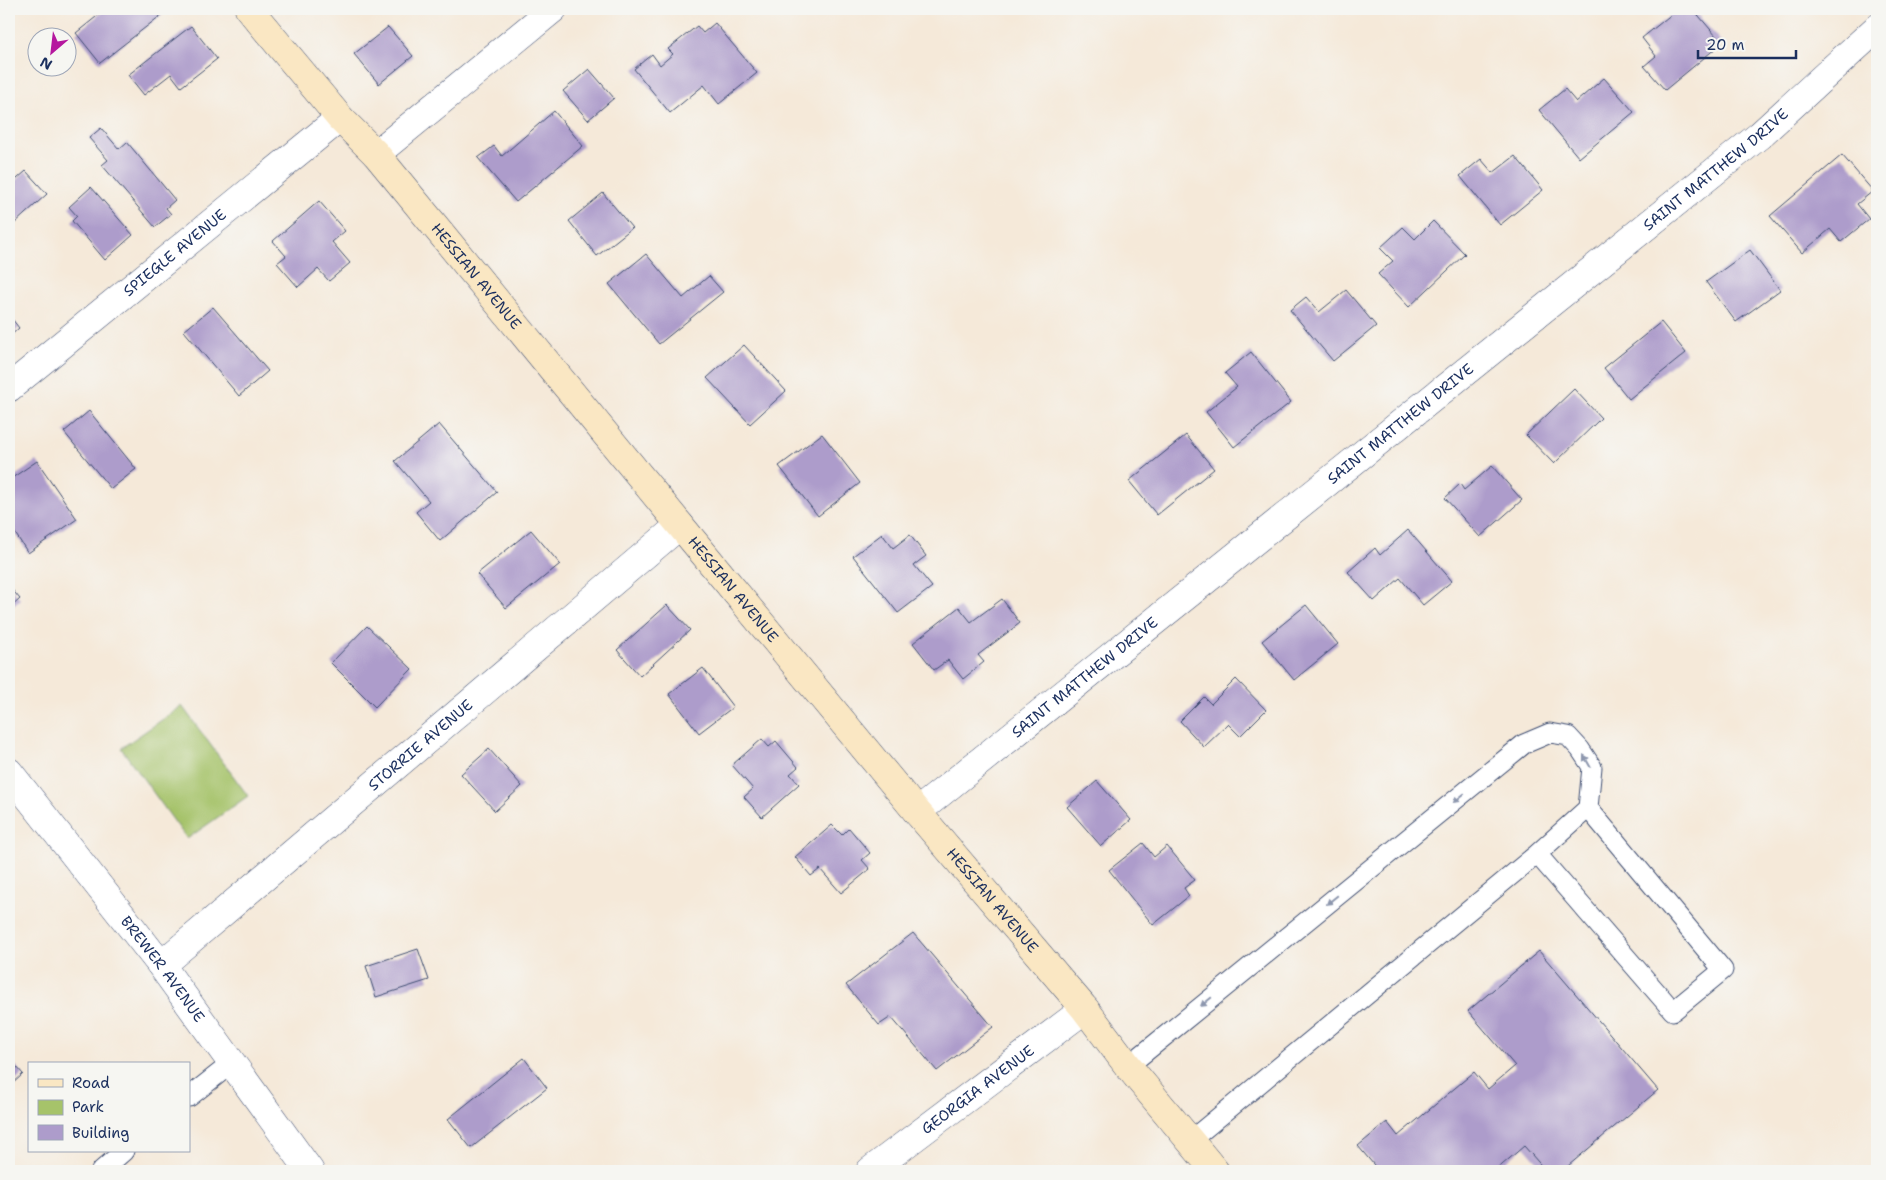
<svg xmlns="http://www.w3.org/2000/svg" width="1886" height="1180" viewBox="0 0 1886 1180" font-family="'Shantell Sans',sans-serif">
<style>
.green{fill:#a6c36a;stroke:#607964}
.building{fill:#ad9ccb}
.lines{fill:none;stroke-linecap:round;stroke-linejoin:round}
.service-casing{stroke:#3c4b70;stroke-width:21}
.minor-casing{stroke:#3c4b70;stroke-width:29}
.secondary-casing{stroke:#3c4b70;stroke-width:29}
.service{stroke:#fff;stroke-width:19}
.minor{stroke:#fff;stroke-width:28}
.secondary{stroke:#fae7c3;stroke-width:28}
.oneway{fill:#8d97ae}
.labels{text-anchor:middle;stroke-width:4;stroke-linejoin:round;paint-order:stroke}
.street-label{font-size:15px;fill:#1b2f5e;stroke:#f6f6f2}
</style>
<rect width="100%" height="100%" fill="#f6f6f2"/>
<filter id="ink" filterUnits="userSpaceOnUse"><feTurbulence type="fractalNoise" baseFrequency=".02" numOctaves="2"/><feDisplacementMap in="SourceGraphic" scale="10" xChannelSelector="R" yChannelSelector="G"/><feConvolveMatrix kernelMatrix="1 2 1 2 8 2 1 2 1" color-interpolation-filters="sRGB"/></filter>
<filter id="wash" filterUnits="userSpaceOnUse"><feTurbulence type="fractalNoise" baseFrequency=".0096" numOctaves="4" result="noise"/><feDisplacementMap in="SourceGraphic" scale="20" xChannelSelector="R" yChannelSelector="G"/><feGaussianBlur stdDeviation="1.12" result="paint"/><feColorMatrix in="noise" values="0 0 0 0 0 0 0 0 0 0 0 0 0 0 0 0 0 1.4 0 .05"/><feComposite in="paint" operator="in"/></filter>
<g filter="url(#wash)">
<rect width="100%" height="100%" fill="#f5e9d9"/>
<path class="green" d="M182,706l66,90 -61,43 -66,-91z"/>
<g id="blocks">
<path class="building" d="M106,9h63l-69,54 -24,-30z
M1678,9h15l29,34 -57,47 -21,-24 12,-10 -14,-18z
M715,23l42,50 -38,31 -15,-19 -34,28 -36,-44 18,-15 8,11 13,-11 -5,-5 29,-23 6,7z
M191,26l26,33 -36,28 -10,-13 -27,21 -16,-20z
M388,27l25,29 -34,28 -25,-30z
M589,69l25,29 -26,22 -25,-29z
M1604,78l30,34 -55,46 -40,-48 26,-21 11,13z
M554,111l29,35 -67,56 -38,-44 16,-12 8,10z
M101,128l18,21 8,-7 48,58 -9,8 5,6 -16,13 -53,-62 6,-5 -19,-22z
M1842,155l31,36 -16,13 12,15 -28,23 -11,-13 -28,24 -32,-37z
M1515,156l28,34 -43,35 -40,-49 21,-17 12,14z
M26,171l21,23 -33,30 -5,-5v-33z
M91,187l42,48 -28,25 -33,-39 5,-5 -8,-9z
M603,193l29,35 -35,28 -28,-35z
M319,201l26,30 -13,11 18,21 -21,18 -11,-12 -20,18 -21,-24 9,-7 -13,-15z
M1433,221l32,33 -56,53 -31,-33 15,-13 -13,-13 23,-21 12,12z
M1750,250l30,40 -44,32 -30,-40z
M646,254l37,44 26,-22 14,16 -64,52 -50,-60z
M1346,290l30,36 -43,35 -43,-51 16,-13 13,15z
M213,307l55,64 -29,25 -55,-65z
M9,315l10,13 -10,9z
M1661,322l25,31 -57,46 -25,-31z
M744,345l42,46 -36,33 -43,-46z
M1251,352l40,50 -57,45 -28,-35 31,-25 -12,-14z
M1574,389l27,29 -47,46 -28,-29z
M89,411l47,58 -25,20 -47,-57z
M439,424l58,68 -57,49 -24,-29 13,-11 -34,-40z
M822,434l38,49 -42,33 -39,-50z
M1186,435l28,34 -57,46 -28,-34z
M37,461l40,58 -49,34 -19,-29v-44z
M1492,466l30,34 -42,37 -35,-39 15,-14 4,6z
M531,530l29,34 -54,44 -29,-34z
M1408,530l44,51 -29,24 -23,-27 -26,23 -26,-29 27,-24 5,7z
M882,534l11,14 17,-13 16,21 -12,9 18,22 -34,26 -45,-57z
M9,586l11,13 -11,10z
M1002,599l18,24 -42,32 6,7 -21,17 -15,-19 -14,10 -21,-27 46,-36 12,15z
M667,605l23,25 -50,46 -23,-26z
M1306,605l32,39 -44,36 -32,-39z
M367,626l45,43 -37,38 -44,-44z
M703,668l30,39 -34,26 -30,-39z
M1236,679l30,31 -26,26 -12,-12 -24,23 -24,-26 24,-24 7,7z
M762,739l7,8 7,-6 22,26 -8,7 9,10 -37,33 -18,-20 9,-8 -21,-24z
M489,749l33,37 -27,25 -34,-37z
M1097,781l34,39 -30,26 -34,-39z
M832,825l10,10 7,-7 21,25 -8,7 8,9 -29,24 -21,-24 -9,7 -16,-19z
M1143,843l11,14 13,-11 28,34 -11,8 5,8 -36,29 -44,-55z
M913,933l80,94 -56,44 -46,-54 -12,8 -33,-40z
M418,949l11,31 -53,17 -10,-31z
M1539,951l119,139 -96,81h-16l-22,-25 -29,25h-116l-21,-25 29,-24 11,14 76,-64 14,17 27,-23 -47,-55z
M9,1058l14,16 -14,13z
M524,1058l23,30 -76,60 -23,-29z"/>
</g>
</g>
<g filter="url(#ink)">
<use href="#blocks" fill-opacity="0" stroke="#3c4b70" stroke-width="1"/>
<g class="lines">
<defs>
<path id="service" d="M1128,1066l396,-322 26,-11 18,3 12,13 12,18 -4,41
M189,1097l43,-34
M1191,1140l346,-286 136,157 50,-41 -135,-162 -51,46
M101,1171l23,-20"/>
<g id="minor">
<path d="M376,154l177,-145"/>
<path id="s1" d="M9,388l331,-270"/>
<path id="s2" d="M9,772l152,193 149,206"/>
<path id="s3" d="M917,812l843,-677 117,-107"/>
<path id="s4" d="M161,965l519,-440"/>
<path id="s5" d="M870,1171l215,-162"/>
</g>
<g id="secondary">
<path id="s6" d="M249,9l91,109 36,36 304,371 237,287 168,197 43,57 87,105"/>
</g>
</defs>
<use href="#service" class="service-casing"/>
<use href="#minor" class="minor-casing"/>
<use href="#secondary" class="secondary-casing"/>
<use href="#service" class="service"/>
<use href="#minor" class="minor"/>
<use href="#secondary" class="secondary"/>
</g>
<defs><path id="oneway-solid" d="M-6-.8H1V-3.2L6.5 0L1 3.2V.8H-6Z" transform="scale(1.25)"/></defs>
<g class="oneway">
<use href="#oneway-solid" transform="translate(1587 761) rotate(-119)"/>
<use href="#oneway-solid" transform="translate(1459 798) rotate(141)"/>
<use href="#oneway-solid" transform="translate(1332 900) rotate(141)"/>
<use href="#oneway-solid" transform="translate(1206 1002) rotate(141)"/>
</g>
</g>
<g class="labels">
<g class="street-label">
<text dy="5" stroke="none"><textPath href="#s3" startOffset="1025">SAINT MATTHEW DRIVE</textPath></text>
<text dy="5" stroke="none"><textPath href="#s1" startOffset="214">SPIEGLE AVENUE</textPath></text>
<text dy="5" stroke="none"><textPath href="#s6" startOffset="351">HESSIAN AVENUE</textPath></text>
<text dy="5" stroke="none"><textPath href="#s3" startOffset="620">SAINT MATTHEW DRIVE</textPath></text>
<text dy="5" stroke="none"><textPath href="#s6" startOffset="756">HESSIAN AVENUE</textPath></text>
<text dy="5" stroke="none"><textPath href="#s3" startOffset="215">SAINT MATTHEW DRIVE</textPath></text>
<text dy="5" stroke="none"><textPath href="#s4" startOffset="340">STORRIE AVENUE</textPath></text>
<text dy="5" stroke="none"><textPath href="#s6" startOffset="1161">HESSIAN AVENUE</textPath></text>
<text dy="5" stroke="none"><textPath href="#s2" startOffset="250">BREWER AVENUE</textPath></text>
<text dy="5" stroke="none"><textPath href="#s5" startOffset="135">GEORGIA AVENUE</textPath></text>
</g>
</g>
<rect width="1886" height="1180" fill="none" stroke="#f6f6f2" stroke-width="30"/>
<rect x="28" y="1062" width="162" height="90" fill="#f6f6f2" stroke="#9ea6b7"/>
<rect x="38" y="1079" width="25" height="8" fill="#fae7c3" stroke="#9ea6b7"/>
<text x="72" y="1088" font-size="15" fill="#1b2f5e">Road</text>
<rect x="38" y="1100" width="25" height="15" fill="#a6c36a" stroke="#9ea6b7"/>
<text x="72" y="1112" font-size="15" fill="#1b2f5e">Park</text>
<rect x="38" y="1125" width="25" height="15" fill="#ad9ccb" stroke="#9ea6b7"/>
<text x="72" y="1138" font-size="15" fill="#1b2f5e">Building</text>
<g transform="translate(52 52) rotate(208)"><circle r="24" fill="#f6f6f2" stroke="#9ea6b7"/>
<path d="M0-4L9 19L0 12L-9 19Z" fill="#b5179e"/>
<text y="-8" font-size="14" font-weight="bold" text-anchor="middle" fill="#1b2f5e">N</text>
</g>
<path d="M1698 50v8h98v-8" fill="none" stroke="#1b2f5e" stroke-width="2.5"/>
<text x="1706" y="50" font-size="15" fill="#1b2f5e" stroke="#f6f6f2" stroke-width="4" paint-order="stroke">20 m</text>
</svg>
